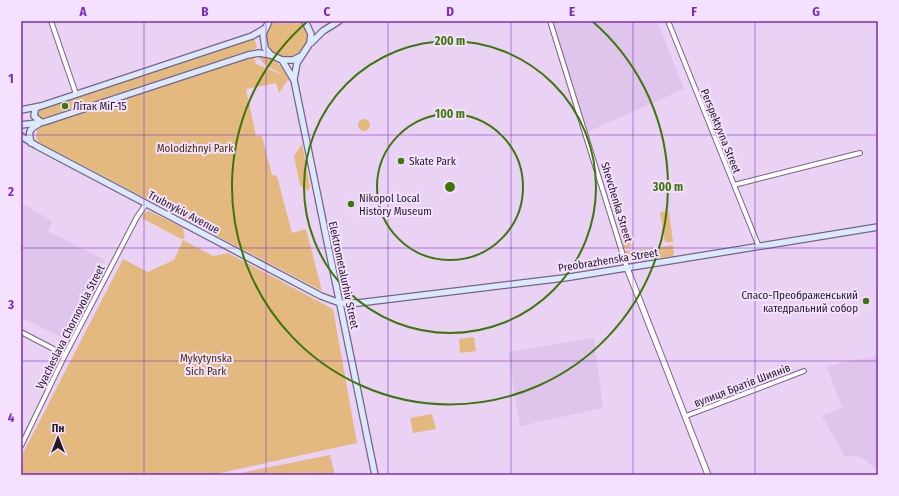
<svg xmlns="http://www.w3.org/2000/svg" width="899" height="496" viewBox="0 0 899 496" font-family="'Fira Sans Condensed',sans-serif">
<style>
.built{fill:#dfc4ec}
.green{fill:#e3b980}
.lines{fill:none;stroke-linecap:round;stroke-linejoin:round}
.minor-casing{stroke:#796482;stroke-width:6}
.tertiary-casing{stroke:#796482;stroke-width:7}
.secondary-casing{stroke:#796482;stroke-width:8}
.minor{stroke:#fff;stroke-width:4}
.tertiary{stroke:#fff;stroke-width:5}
.secondary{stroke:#dae9fd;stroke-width:5.5}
.grid{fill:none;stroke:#7b2cbf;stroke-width:1;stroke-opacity:0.55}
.ring{fill:none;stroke:#3d7609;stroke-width:2}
.poi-dot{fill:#3d7609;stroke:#f4e1fd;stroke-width:1.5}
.labels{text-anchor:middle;stroke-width:4;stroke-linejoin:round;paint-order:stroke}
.poi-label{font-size:11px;fill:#221a26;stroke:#f4e1fd;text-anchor:start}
.street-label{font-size:11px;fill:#221a26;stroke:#f4e1fd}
.park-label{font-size:11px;fill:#48310d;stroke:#f4e1fd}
.centre{fill:#3d7609;stroke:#f4e1fd;stroke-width:2}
.ring-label{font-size:12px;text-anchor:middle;font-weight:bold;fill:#3d7609;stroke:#f4e1fd;stroke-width:4;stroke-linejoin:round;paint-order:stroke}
.neatline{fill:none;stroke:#7b2cbf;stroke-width:1.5}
.grid-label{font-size:13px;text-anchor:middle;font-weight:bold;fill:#7b2cbf}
</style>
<rect width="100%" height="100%" fill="#e9d2f4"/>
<path class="built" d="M553,21h104l27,68 -97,43z
M21,203l31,18 -4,10 57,29 -41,79 -43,-22z
M594,338l9,70 -83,18 -12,-74z
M878,356v116l-11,-11 -12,-6 -10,2 -23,-41 20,-8 -15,-41 17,-5z"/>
<path class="green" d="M274,21h26c29,28 -28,55 -33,19 -1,-7 2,-14 7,-19z
M254,37l3,11 -217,71 -3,-1v-8z
M258,55c10,2 27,10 30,21h-2l8,4 -7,1 -8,12 -3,-10 -30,6 10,47h6l10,39 5,1 15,57 14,-4 16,62 -282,-148 -4,-5 1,-7 5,-5 212,-70 2,8 27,11c-9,-6 -21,-9 -25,-20z
M358 125a6 6 0 1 1 12 0a6 6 0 1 1-12 0Z
M302,144l8,43 -2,4 -8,-6 -6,-29z
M149,211l34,17 2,10 -4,1 -39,-21 2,-5z
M669,211l4,31h-8l-5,-30z
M627,217l4,30 -8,1 -4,-30z
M183,240l30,16 15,-3 105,56 24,134 -146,32h-190v-18l102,-198 25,13 26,-12z
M673,245l1,7 -1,4 -22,3 -1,-10z
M647,249l1,11 -21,2 -3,-11z
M474,337l2,14 -16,2 -1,-14z
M432,414l4,15 -23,4 -3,-15z
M330,455l5,20h-104z"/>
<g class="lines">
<defs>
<path id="minor" d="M51,21l25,73
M550,21l77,247
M668,21l91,226
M734,185l126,-32
M21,332l44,23
M686,416l118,-45
M21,446l44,-91 72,-138 9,-13"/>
<path id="tertiary" d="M627,268l81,207"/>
<path id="secondary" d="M269,21l-6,13 2,14 6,7 11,5 12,20 81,395
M311,43l12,-12 16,-10
M282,60h11l8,-4
M294,79l3,-16 13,-20 1,-9 -6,-13
M37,107l-2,3 -1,6 7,6
M21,110l20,-4 211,-70 12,-7
M21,125l23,-3 204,-67 11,-2 12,2
M21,136l16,10 284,150 19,7h18l206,-25 314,-51
M31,143c-3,-11 -2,-14 8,-19"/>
</defs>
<use href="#minor" class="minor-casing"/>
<use href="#tertiary" class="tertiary-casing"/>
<use href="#secondary" class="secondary-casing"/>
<use href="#minor" class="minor"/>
<use href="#tertiary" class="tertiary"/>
<use href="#secondary" class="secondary"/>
</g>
<path class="grid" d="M144,21v454M266,21v454M388,21v454M511,21v454M633,21v454M755,21v454M21,135h857M21,248h857M21,361h857"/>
<g class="ring">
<circle cx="450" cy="187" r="73"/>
<circle cx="450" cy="187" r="146"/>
<path d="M592 21A218 218 0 1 1 308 21"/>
</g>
<g class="poi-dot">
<circle cx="65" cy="106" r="4"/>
<circle cx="401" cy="161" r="4"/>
<circle cx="351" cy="204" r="4"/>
<circle cx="866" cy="301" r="4"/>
</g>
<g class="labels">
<g class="poi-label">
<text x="73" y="110">Літак МіГ-15</text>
<text x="409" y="165">Skate Park</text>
<text x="359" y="202">Nikopol Local<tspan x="359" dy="13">History Museum</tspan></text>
<text x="858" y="299" text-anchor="end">Спасо-Преображенський<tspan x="858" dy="13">катедральний собор</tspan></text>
</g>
<g class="street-label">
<text transform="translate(721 131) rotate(68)" y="4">Perspektyvna Street</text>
<text transform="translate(617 202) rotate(73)" y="4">Shevchenka Street</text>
<text transform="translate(184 212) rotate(28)" y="4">Trubnykiv Avenue</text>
<text transform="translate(608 260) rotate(-9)" y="4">Preobrazhenska Street</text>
<text transform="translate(344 275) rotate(78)" y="4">Elektrometalurhiv Street</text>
<text transform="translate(70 327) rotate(-63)" y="4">Vyacheslava Chornovola Street</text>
<text transform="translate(742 385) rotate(-21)" y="4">вулиця Братів Шиянів</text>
</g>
<g class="park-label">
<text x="195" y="152">Molodizhnyi Park</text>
<text x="206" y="362">Mykytynska<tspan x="206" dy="13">Sich Park</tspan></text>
</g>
</g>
<circle cx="450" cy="187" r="6" class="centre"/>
<g class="ring-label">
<text x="450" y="45">200 m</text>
<text x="450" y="118">100 m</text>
<text x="668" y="191">300 m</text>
</g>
<rect width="899" height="496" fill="none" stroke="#f4e1fd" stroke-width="44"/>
<g transform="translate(58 438)" stroke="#f4e1fd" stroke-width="3" paint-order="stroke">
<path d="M0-3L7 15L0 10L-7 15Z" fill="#221a26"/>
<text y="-6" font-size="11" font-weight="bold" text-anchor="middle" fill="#221a26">Пн</text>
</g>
<rect x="22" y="22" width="855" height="452" class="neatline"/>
<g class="grid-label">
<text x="83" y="16">A</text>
<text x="205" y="16">B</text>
<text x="327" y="16">C</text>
<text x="450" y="16">D</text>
<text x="572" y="16">E</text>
<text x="694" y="16">F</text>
<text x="816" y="16">G</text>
<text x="11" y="83">1</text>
<text x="11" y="196">2</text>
<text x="11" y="309">3</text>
<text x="11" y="422">4</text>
</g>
</svg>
